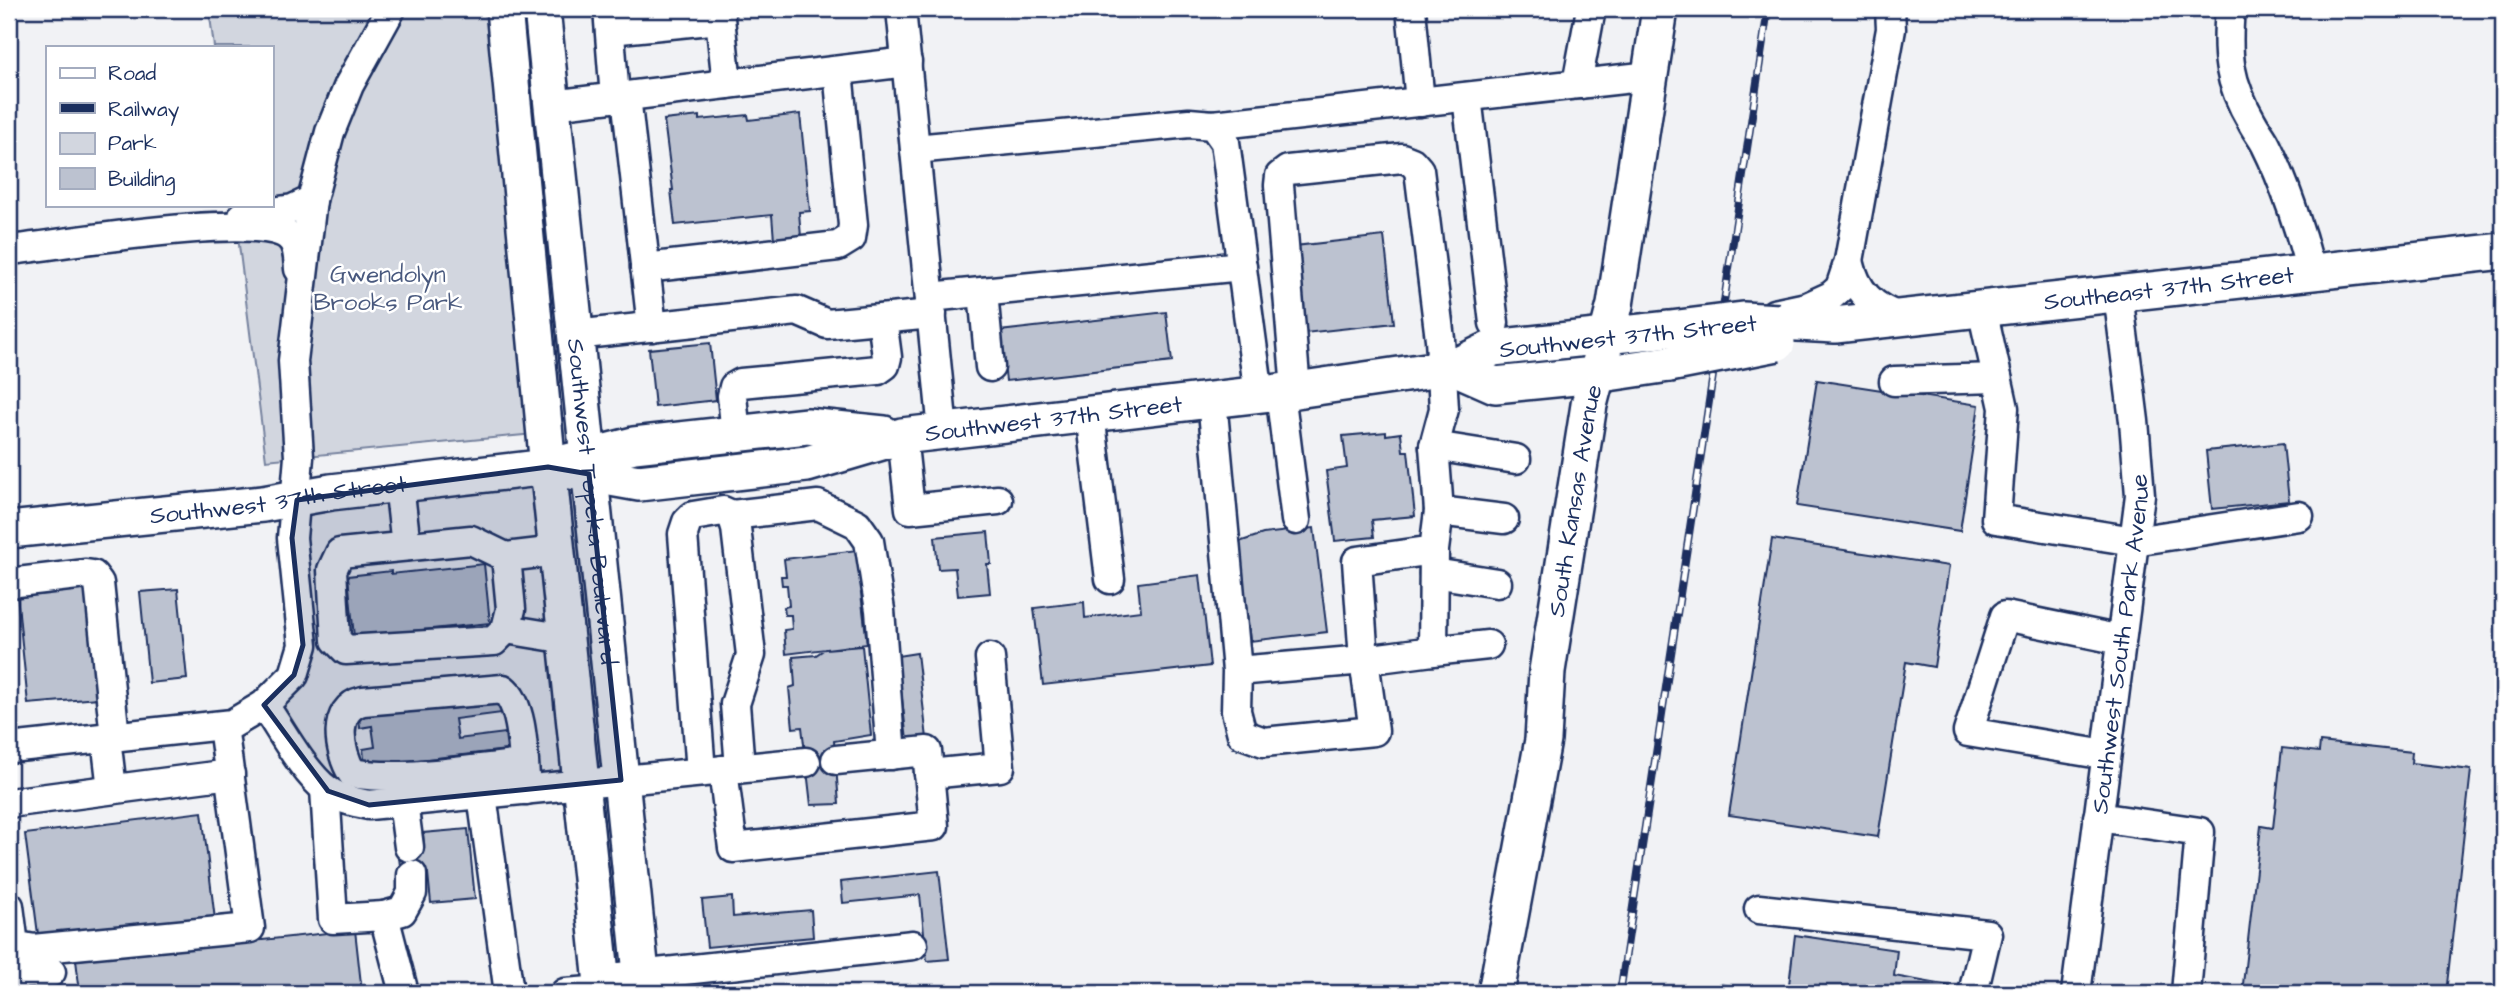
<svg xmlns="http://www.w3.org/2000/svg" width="2512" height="1002" viewBox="0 0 2512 1002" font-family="'Architects Daughter',sans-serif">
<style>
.green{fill:#d2d6df;stroke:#76829e;stroke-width:2}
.building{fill:#bcc2d0;stroke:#1b2f5e;stroke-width:2}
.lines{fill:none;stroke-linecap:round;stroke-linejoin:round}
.minor-casing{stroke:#1b2f5e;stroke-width:33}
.major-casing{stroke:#1b2f5e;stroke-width:40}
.minor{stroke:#fff;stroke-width:28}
.major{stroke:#fff;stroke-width:35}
.rail-casing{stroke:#1b2f5e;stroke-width:8}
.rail{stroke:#fff;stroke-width:5;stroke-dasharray:16;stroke-linecap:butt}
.major-bridge-casing{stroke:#1b2f5e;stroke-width:40;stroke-linecap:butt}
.major-bridge{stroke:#fff;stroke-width:35}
.marked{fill:#1b2f5e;fill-opacity:0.2;stroke:#1b2f5e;stroke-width:5;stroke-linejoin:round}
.labels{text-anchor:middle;stroke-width:5;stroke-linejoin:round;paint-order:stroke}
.park-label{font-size:24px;fill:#49597e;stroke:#fff}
.street-label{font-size:24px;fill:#1b2f5e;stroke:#fff}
</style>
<rect width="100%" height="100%" fill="#f1f2f5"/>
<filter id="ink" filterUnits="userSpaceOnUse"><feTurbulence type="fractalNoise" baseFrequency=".0143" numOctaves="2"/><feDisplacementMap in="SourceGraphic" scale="14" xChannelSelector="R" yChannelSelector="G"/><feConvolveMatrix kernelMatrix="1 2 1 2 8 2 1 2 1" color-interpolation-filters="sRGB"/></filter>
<g filter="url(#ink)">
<path class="green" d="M209,9h293l43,424 -279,27 -32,-255h37v-158h-57z"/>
<path class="building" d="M800,114l10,97 -11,1 2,25 -27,3 -2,-25 -97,10 -4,-35h2l-9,-70 36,-4v4l48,-5 1,5z
M1384,236l10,87 -89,10 -10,-87z
M1166,312l6,50 -166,19 -6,-50z
M710,343l6,57 -61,7 -6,-58z
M1817,380l162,25 -19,126 -163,-25z
M1386,432v3l15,-2 2,18h5l7,65 -43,4 2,17 -39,4 -9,-70 21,-3 -4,-32z
M2283,443l6,58 -77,8 -6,-58z
M1314,528l13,104 -77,9 -11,-99 24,-8z
M988,532l3,32h-4l3,29 -32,3 -3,-28 -17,1 -3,-32z
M1772,539l177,27 -15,101 -28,-5 -28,175 -149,-22z
M857,550l2,20 8,-2 3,24 -9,1 6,51 -81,10 -2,-24 8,-1 -1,-14h-6l-1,-8 5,-1 -2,-21h-5l-1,-9h5l-2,-17z
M484,564l6,59 -136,14 -6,-61 43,-5v3z
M1200,575l10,91 -167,19 -9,-77 50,-6 1,16 56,-7 -3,-28z
M87,587l11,111 -70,6 -11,-110z
M178,589l9,90 -38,4 -9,-91z
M862,646l9,89 -37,6 5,63 -28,1 -9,-78 -9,1 -4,-40 6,-2 -2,-29 23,-2 9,-6z
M917,653l11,94 -20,2 -11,-93z
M500,699l2,14 -47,6 3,20 47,-6 2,17 -142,16 -2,-17 12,-2 -3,-21 -12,2 -1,-12z
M2320,742l92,10 -1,11 60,7 -25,223h-204l19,-167 12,2 9,-80 37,4z
M202,812l13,108 -176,22 -14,-108z
M468,829l7,70 -44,4 -3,-30 -27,3 -3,-29 26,-2 -1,-12z
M939,871l10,88 -22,2 -7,-66 -77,8 -2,-21z
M732,897l1,20 78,-7 2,27 -106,10 -5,-47z
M355,930l7,63h-282l-4,-33z
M1795,935l102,15 -3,26 56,10 -1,7h-161z
M1720,984l43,9h-45z"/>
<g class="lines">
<defs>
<g id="minor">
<path d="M608,9l7,89"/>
<path d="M901,9l42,422"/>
<path d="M1411,9l9,93"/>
<path d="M2230,9c-4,46 -2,72 22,113 4,8 10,15 14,23 18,36 35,87 45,127"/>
<path d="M610,30l110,-11"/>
<path d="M727,84l180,-22"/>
<path d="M1580,84l-1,-11 12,-64"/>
<path d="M626,96l26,231"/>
<path d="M1467,97l27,226"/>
<path d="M552,105l175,-21 -8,-75"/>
<path d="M1213,125l437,-49"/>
<path d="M915,149l274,-26 24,2 12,17 34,253"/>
<path d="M243,216l50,-7 19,-9"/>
<path d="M9,250c50,-5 243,-39 278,-15 11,7 11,21 12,34"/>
<path d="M1849,261c7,31 23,47 53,57"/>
<path d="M645,268l193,-22 13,-8 2,-13 -15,-154"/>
<path d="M983,292l7,75"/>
<path d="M930,297l312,-31"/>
<path d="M1982,309l22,99 -8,111 138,22 165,-25"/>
<path d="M1774,314l33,-7 24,-11 9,-8 9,-27 42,-232 -1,-20"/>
<path d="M575,335l222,-24 30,13 105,-10"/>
<path d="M1894,381l103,-3"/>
<path d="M1296,390l-17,-205 1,-9 8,-6 114,-12 10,4 7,8 21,169 4,70 -10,37 5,65 -5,39 -1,101 -69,9 -7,-99 77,-11"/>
<path d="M1280,392l16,128"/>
<path d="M1212,400l25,271 127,-11 10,71 -110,11 -22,-8 -6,-23 1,-40"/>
<path d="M1090,414l20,165"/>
<path d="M736,434l-4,-38 2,-9 7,-4 137,-13 7,-5 2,-8 -5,-38"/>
<path d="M902,436l8,73 88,-9"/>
<path d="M1434,446l82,13"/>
<path d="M399,484l7,62"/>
<path d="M1439,511l65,8"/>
<path d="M732,515l86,-10 39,19 12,17 11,69 11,145"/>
<path d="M506,557l5,52 -5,20 -12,12 -148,9 -10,-10 -4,-70 8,-17 131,-13 35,17 51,-6"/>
<path d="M1434,573l63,10"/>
<path d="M9,583l77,-9 7,1 6,8 16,154"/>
<path d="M506,629l61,10"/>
<path d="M1433,651l55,-6"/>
<path d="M264,705c17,25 40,68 63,85 12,9 27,12 42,15l437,-43"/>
<path d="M106,738l6,51"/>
<path d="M9,748l223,-24 32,-19 30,-30 9,-30 -11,-107 7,-81 -6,-96 19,-161 18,-68 19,-47 42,-76"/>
<path d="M2106,755l-138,-23 37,-116 116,24"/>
<path d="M523,764c-53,5 -119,18 -171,9 -13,-21 -21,-65 11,-72l140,-12c22,17 20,73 23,101"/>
<path d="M723,770l10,78 201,-22 -7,-75 -91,9"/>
<path d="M701,772l-18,-238 4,-12 6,-6 30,-5 9,4 4,13 15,127 -16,49 5,64"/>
<path d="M929,774l71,-7 -10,-109"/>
<path d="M325,789l8,130 51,-3 20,77"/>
<path d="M482,795l27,198"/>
<path d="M403,802l6,45"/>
<path d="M9,803l221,-29"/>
<path d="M2098,817l102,15 -14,161"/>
<path d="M9,906l5,39 19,4 217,-21 -27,-202"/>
<path d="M1759,909l228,25 -14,59"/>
<path d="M384,916l18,-5 10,-18v-18"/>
<path d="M9,974l42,-2"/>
<path d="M602,979l311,-34"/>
<path d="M565,993l38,-3"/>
<path id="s1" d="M2076,993l64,-498 -6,-74 -16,-127"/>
</g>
<g id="major">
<path d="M504,9l44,458 55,526"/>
<path id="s2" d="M542,9l101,984"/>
<path id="s3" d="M1779,322l56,3 668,-74"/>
<path d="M1454,367l41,18 100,-10 74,-11"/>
<path id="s4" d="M548,467l91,16 168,-19 95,-28 394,-46 158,-23 39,-19 177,-19"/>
<path id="s5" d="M9,530l254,-26 68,-12 217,-25 86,-22 173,-19 77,8"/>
<path id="s6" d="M1496,993l47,-253 4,-69 42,-266 26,-100 45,-296"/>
</g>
</defs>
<use href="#minor" class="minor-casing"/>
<use href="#major" class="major-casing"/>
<use href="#minor" class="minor"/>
<use href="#major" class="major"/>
<defs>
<path id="rail" d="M1620,993l148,-984"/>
</defs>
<use href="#rail" class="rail-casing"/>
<use href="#rail" class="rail"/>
<defs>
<path id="major-bridge" d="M1670,329l73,-9 36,2
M1669,364l108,-21"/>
</defs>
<use href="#major-bridge" class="major-bridge-casing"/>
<use href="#major-bridge" class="major-bridge"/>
</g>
</g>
<path class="marked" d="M548,467l41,7 32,306 -252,25 -41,-14 -64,-86 30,-30 9,-30 -11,-107 5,-38z"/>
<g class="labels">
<g class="park-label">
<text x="388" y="282">Gwendolyn<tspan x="388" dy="28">Brooks Park</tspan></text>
</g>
<g class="street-label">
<text dy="8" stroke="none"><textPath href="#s3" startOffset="392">Southeast 37th Street</textPath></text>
<text transform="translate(1628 336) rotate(-6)" y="8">Southwest 37th Street</text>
<text dy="8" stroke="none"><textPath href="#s4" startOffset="513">Southwest 37th Street</textPath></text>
<text dy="8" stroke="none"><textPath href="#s5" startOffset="271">Southwest 37th Street</textPath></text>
<text dy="8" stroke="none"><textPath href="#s6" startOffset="499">South Kansas Avenue</textPath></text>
<text dy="8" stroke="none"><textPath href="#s2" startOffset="495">Southwest Topeka Boulevard</textPath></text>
<text dy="8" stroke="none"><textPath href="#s1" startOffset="352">Southwest South Park Avenue</textPath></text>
</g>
</g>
<rect width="2512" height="1002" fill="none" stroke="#fff" stroke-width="35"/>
<rect x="18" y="18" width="2477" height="967" fill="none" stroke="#1b2f5e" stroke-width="2.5" filter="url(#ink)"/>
<rect x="46" y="46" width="228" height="161" fill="#ffffff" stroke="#a4acbf" stroke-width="2"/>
<rect x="60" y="68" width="35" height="10" fill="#ffffff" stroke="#a4acbf" stroke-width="2"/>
<text x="108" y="80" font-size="21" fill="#1b2f5e">Road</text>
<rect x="60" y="103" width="35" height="10" fill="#1b2f5e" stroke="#a4acbf" stroke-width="2"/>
<text x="108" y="116" font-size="21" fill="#1b2f5e">Railway</text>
<rect x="60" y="133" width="35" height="21" fill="#d2d6df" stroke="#a4acbf" stroke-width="2"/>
<text x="108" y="150" font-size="21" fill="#1b2f5e">Park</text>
<rect x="60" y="168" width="35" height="21" fill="#bcc2d0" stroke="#a4acbf" stroke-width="2"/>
<text x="108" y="186" font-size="21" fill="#1b2f5e">Building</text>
</svg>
